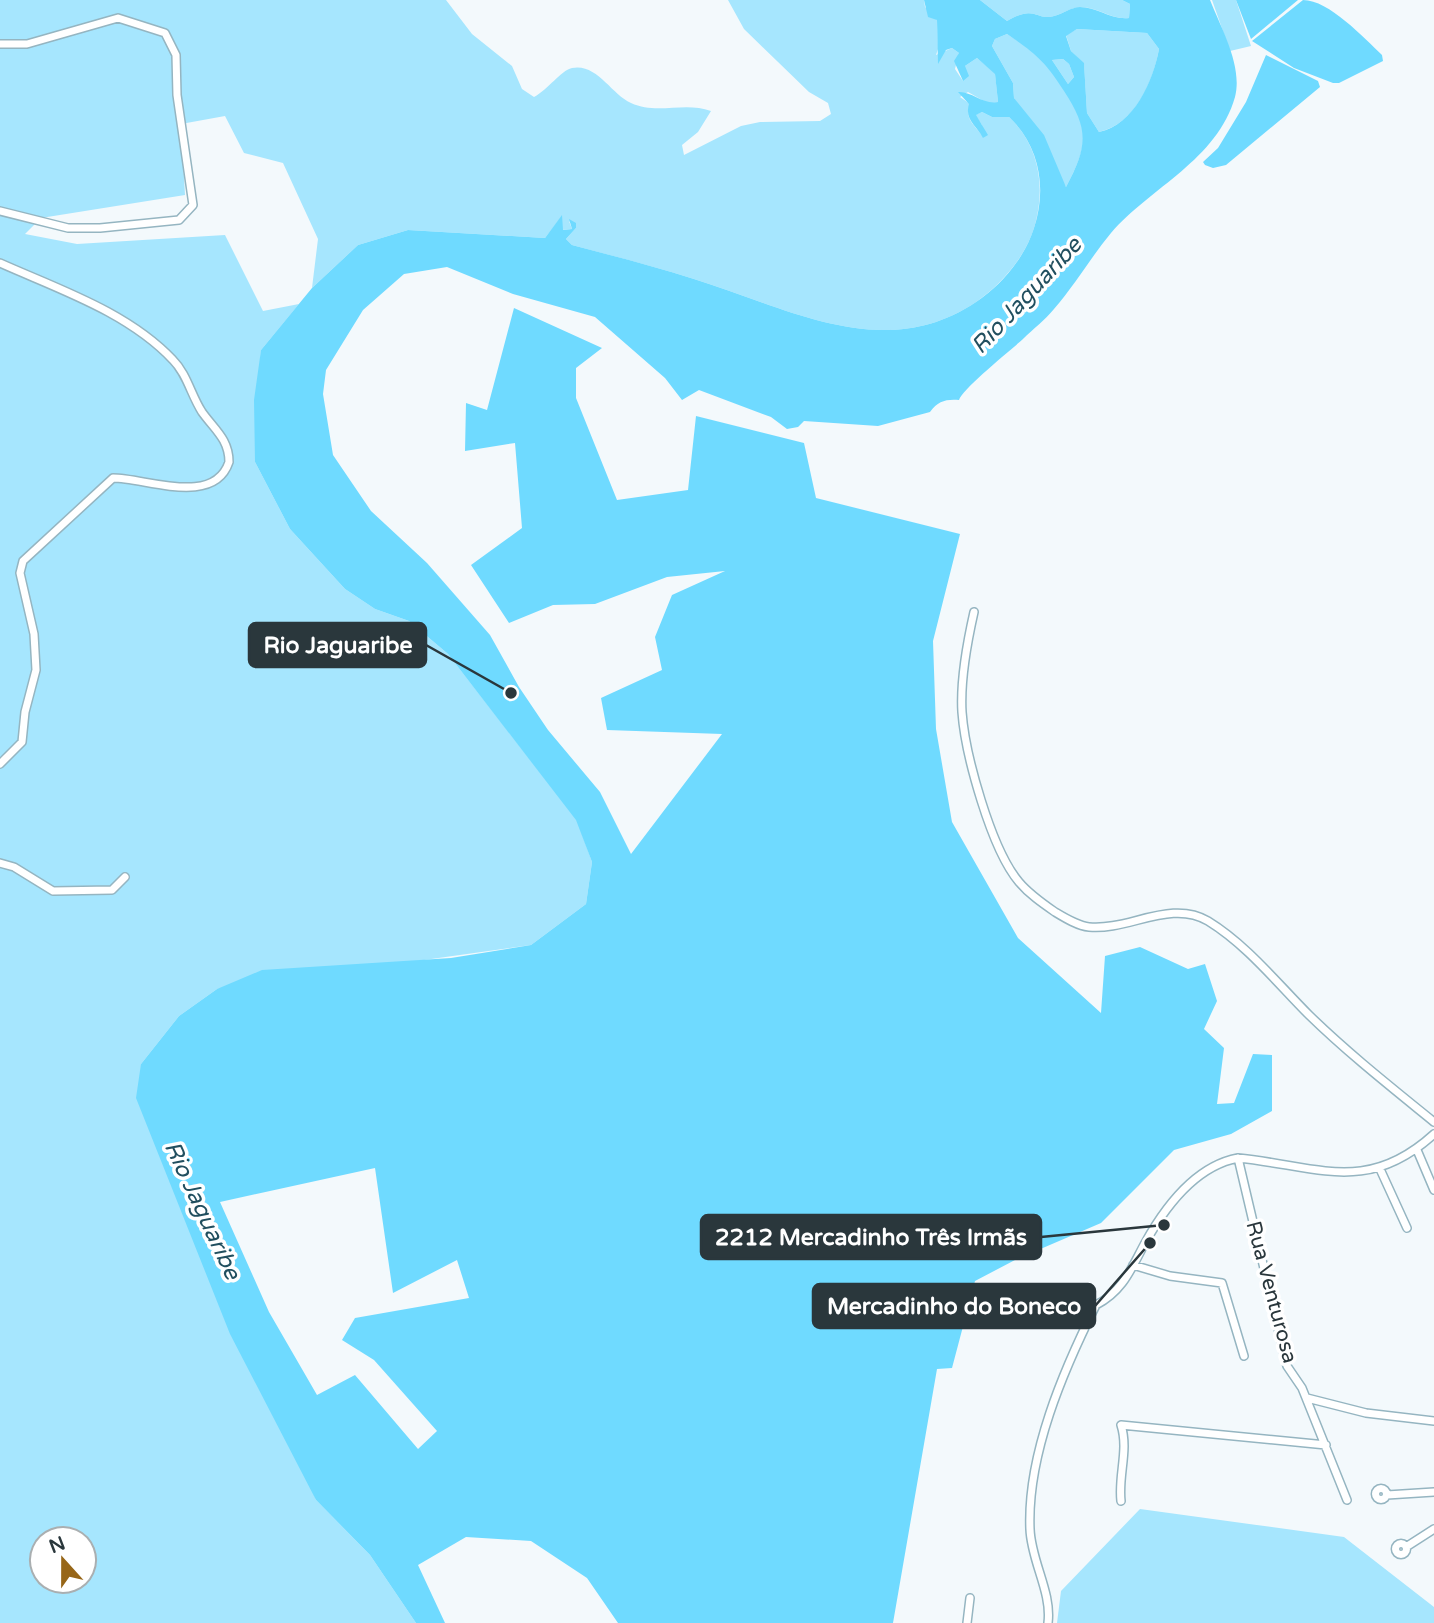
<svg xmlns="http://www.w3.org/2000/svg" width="1434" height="1623" viewBox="0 0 1434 1623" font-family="'Varela Round',sans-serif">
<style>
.green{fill:#a6e6fe;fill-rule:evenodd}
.water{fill:#6fdaff;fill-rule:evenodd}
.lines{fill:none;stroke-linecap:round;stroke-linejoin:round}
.street-casing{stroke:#95b5c1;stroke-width:10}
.street{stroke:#fff;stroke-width:7}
.labels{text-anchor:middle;stroke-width:7;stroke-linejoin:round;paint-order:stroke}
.street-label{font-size:21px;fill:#2a373c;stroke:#fff}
.water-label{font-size:23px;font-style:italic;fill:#214f5f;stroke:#fff}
.leader{fill:none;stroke:#2a373c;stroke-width:2.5}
.callout-dot{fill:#2a373c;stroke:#fff;stroke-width:2.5}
.callout{fill:#2a373c;stroke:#2a373c;stroke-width:2.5}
.callout-label{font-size:23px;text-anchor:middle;font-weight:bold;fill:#fff}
</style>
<rect width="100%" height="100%" fill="#f3f9fc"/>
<path class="green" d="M0,0h446l26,34 40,32 10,23 12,8c15,-8 26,-26 38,-29 25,-5 39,26 59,35 26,12 54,-2 80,8l-13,21 -16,13 2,10 57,-29 19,-4 60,-1 11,-7 -3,-11 -19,-11 -65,-63 -16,-29h196l1,7 12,13 1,29 -2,6 16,-7 7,5 -4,16 8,12 2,-15 12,-8 18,15 3,29 -9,2 -21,-12 -8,5 10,7c-7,15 7,23 14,34l-2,-13 -7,-10 7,-3 10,5h17c31,29 37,72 25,111 -9,29 -33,57 -58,74 -92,62 -188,6 -282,-23 -40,-13 -82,-23 -122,-34l-6,-6 10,-11 -7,-7 3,8 -10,1v-14l-17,22 -137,-8 -50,15 -46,43 6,-49 -35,-76 -39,-10 -19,-37 -44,8 4,71 -144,23 -16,16 52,10 148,-9 38,76 36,-7 -38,46 -6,112 35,67 55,60 30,20 34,12 39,33 129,166 15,42 -6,42 -55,41 -314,44 -38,27 -38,48 175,436 54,55 46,68h-416zM42,1539h42v42h-42z
M980,0h142l8,4 -1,14c-17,2 -32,-11 -48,-11 -10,0 -18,7 -27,9 -19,5 -18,-12 -47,5z
M1212,0h24l15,46 -21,5z
M1077,29l70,4 12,16c-6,33 -24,75 -60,83l-12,-19 -3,-49 -13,-13 -5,-16z
M1007,34c7,5 16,9 23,14 18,14 53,60 54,82 1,21 -9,39 -18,57l-52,-89 -1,-15 -21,-37 3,-7z
M1063,59l6,5 5,13 -6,7 -16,-24z
M1140,1509l204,28 90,70v16h-377l4,-32z"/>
<path class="water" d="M924,0h56l27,21c29,-17 28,0 47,-5 9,-2 17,-9 26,-9 17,0 31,13 49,11l1,-14 -8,-4h88c11,28 33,66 25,97 -18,63 -84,90 -124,136 -20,24 -36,52 -57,76 -9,11 -21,20 -31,30 -12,11 -61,50 -64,61 -13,-1 -21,1 -29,12l-52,14 -74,-5 -6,6 -11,2 -16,-12 -72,-27 -17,10 -17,-22 -70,-61 -82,-23 -66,-27 -43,7 -41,36 -37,60 -3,24 10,61 38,56 56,52 63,72 29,52 29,43 52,62 31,62 91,-120 -115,-4 -6,-32 61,-28 -7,-33 17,-42 53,-24 -58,6 -72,27 -42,1 -44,18 -38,-58 51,-37 -7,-85 -50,8 1,-48 21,7 27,-102 88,40 -26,20v30l41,102 71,-10 8,-74 108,27 12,55 144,36 -27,107 3,88 16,93 66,116 83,75 4,-57 35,-9 48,22 17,-5 12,37 -13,28 20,19 -7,56 17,-1 19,-49 19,1v56l-41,23 -57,16 -73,73 -86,37 -40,21 -23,87 -15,1 -44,254h-275l-31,-45 -56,-37 -65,-4 -48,28 27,58h-29l-46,-68 -54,-55 -86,-166 -94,-236 5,-34 38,-48 38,-27 45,-19 189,-12 80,-13 55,-41 6,-42 -16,-42 -128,-166 -39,-33 -34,-12 -30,-20 -55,-60 -35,-67 -1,-62 7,-50 51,-62 46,-43 50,-15 137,8 17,-23 1,15 9,-1 -3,-10 7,4v5l-10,11 6,6c41,11 82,21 122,34 94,29 190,85 282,23 25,-16 49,-45 58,-74 13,-39 6,-82 -25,-111h-17l-10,-5 -6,3 12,20 -5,3c-6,-12 -19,-18 -14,-34l-11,-12c14,-1 25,13 40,10l-3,-28 -18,-16 -12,8 4,10 -6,5 -9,-20 5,-8 -7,-5 -6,2 -8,14 -1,-44 -9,-3zM1077,29l70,4 12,16c-6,32 -25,76 -60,83l-12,-19 -3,-50 -13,-12 -5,-15zM1007,34c28,19 39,28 57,57 25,38 24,55 2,96l-22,-52 -30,-37 -1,-15 -21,-37 3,-7zM1063,59l6,5 5,13 -6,7 -16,-24zM375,1168l18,125 64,-33 12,38 -114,20 -13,22 32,20 63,71 -19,18 -63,-74 -38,20 -48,-83 -49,-110z
M1236,0h62l-47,39z
M1303,0c26,0 61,38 79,55l1,6 -44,22h-6l-39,-15 -42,-27z
M1266,55l52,26 2,6 -94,78 -13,3 -8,-3 -2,-3 15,-14 28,-46z"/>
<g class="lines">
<defs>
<path id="street" d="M0,44h27l91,-26 47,15 11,22 1,40 16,110 -14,15 -79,8h-32l-68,-17
M0,263c58,26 128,49 173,97 14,14 18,35 29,52 12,17 27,27 27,50 -15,45 -83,16 -116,16l-90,83 -3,12 14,61 2,36 -11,42 -3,30 -22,22
M974,612c-7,31 -14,67 -12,100 3,42 29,137 57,170 10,12 23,21 36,30 10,6 23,14 34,15 39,4 82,-28 119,-6 39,24 69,62 101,94 39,38 82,72 125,107
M0,863l14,4 39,24 59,-1 13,-13
M1417,1150l17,40
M1238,1158l49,208 15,22 45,112
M1380,1169l27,59
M1133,1265l37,11 52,7 22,73
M1003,1316l37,-8 56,-3c27,-14 35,-36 49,-62 20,-36 51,-77 93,-85 80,8 129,37 196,-24
M1307,1398l59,15 68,8
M1375.5 1494a5.5 5.5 0 1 1 11 0a5.5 5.5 0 1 1-11 0Z
M1387,1495l47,-3
M1121,1501c-3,-26 8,-51 0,-76l205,20
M1395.5 1549a5.5 5.5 0 1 1 11 0a5.5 5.5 0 1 1-11 0Z
M1406,1547l28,-18
M967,1623l3,-25
M1048,1623c4,-31 -17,-62 -18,-94 -3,-74 33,-158 66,-224"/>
</defs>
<use href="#street" class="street-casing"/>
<use href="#street" class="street"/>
</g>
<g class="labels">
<g class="street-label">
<text transform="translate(1272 1292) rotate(75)" y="7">Rua Venturosa</text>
</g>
<g class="water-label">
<text transform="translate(1026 295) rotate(-47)" y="8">Rio Jaguaribe</text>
<text transform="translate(203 1210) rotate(65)" y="8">Rio Jaguaribe</text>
</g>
</g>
<path class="leader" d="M511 693L426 645M1164 1225L1041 1237M1150 1243L1095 1306"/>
<g class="callout-dot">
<circle cx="511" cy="693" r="7"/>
<circle cx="1164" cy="1225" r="7"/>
<circle cx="1150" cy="1243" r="7"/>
</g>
<g class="callout">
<rect x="249" y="623" width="177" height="44" rx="7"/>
<rect x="701" y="1215" width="340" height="44" rx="7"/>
<rect x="813" y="1284" width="282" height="44" rx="7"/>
</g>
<g class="callout-label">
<text x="338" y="653">Rio Jaguaribe</text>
<text x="871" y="1245">2212 Mercadinho Três Irmãs</text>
<text x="954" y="1314">Mercadinho do Boneco</text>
</g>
<g transform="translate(63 1560) rotate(339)"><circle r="33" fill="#ffffff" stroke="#aaafb1" stroke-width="2"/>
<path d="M0-5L12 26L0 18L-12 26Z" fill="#976618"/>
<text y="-10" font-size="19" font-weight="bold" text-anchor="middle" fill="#2a373c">N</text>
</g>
</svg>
